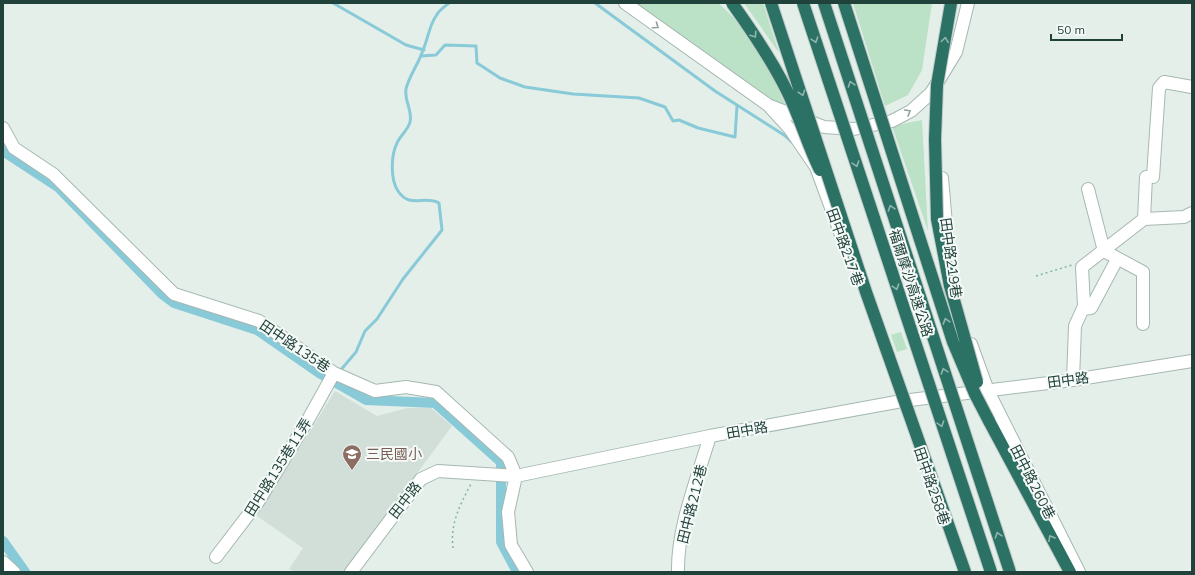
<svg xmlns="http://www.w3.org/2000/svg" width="1195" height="575" viewBox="0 0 1195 575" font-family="Mulish,'Noto Sans TC',sans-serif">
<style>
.built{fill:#d2dfd9}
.green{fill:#bbe1c6}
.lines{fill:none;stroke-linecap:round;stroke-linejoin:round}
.stream{stroke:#88cad7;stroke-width:3}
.canal{stroke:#88cad7;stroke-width:10}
.minor-casing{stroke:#a6b8b2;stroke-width:14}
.highway-casing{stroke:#c1cac8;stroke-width:14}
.path{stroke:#82b5a6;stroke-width:1.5;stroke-dasharray:2 3;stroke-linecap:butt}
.minor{stroke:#fff;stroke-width:12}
.highway{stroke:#2b7164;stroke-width:12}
.highway-bridge-casing{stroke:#c1cac8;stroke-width:14;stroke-linecap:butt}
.highway-bridge{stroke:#2b7164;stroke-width:12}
.oneway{stroke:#90a09c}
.oneway2{stroke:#90b6ae}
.labels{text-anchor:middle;stroke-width:4;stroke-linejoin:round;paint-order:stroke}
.street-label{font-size:14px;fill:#21423a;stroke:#f5faf8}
.education-label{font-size:14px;fill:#785e54;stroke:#f5faf8;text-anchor:start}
</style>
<rect width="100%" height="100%" fill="#e4efea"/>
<path class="built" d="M335,391l42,25 30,-8h24l21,18 -108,146h-49l-6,-3 14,-21 -46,-32z"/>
<path class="green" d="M631,3h87c34,29 50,63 68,103l-22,-9z
M744,3h19l16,50z
M853,3h79l-10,67 -14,25 -23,11z
M922,120l6,111 -36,-105z
M901,332l6,17 -10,3 -6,-17z"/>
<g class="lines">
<path class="stream" d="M333,3l73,42 18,5
M595,3l120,88 69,44 10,9
M421,56l15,-1 9,-10 31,1 1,17 23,15 25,9 48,7 66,4 26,9 8,14 6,-1 19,8 37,9 2,-31
M339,372l17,-20 9,-21 12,-12 26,-40 39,-49 -3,-27c-15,-8 -29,6 -41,-12 -8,-12 -7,-36 -1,-48 3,-7 11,-13 13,-21 3,-11 -6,-21 -4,-33 3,-13 13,-26 17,-39 5,-11 6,-24 13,-34 3,-6 8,-9 13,-13"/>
<path class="canal" d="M3,147l3,6 52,34 104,107 12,9 83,27 62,43 47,27 69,3 66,59v80l16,30
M3,541l22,31"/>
<defs>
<path id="minor" d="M625,3l143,102 56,22 30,2 38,-8 19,-10 20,-18 25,-41 12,-49
M768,105l22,24 26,38 35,95
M3,128l11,20 39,26 121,120 85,27 75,52 41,18 31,-4 30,5 72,65 8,19 -8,36 3,33 16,27
M942,178l6,69
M1088,189l16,62 39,21v52
M1144,219l2,-42h7l6,-89 5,-6 28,5
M1083,309l8,-1 23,-43
M971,344l17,47 91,181
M1073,380l2,-54 9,-20 -2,-39 62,-48 40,-2 8,-4
M216,557l42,-55 51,-84 25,-45
M3,562l11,10
M351,572l70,-93 17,-8 78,5 194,-40 192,-35 171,-21 119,-19
M678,572c-1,-44 19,-93 32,-136"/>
<path id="highway" d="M989,421l81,151"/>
</defs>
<use href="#minor" class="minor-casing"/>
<use href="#highway" class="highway-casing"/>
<path class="path" d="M1036,276l36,-11
M453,548c-3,-25 7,-43 18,-64"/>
<use href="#minor" class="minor"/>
<use href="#highway" class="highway"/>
<defs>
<path id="highway-bridge" d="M732,3c20,28 40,57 55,88 13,26 20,53 33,79
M771,3l95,289 99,280
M803,3l188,569
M824,3l186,569
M844,3l109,339 22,52 14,27
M951,3l-14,82 -2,54 2,80 13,67 27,96"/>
</defs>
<use href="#highway-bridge" class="highway-bridge-casing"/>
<use href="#highway-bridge" class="highway-bridge"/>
</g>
<defs><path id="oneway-chevron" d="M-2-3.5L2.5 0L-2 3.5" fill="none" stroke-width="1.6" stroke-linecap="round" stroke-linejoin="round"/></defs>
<g class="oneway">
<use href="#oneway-chevron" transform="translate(656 26) rotate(35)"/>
<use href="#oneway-chevron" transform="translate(908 112) rotate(-30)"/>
</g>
<g class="oneway2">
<use href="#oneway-chevron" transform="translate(754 35) rotate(56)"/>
<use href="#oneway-chevron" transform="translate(815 40) rotate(72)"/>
<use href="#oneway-chevron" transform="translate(945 40) rotate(-82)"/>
<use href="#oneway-chevron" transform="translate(851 84) rotate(-108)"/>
<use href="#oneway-chevron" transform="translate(802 93) rotate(72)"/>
<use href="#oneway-chevron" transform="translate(856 164) rotate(72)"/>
<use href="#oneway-chevron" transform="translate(891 208) rotate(-108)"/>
<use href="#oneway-chevron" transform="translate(896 287) rotate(72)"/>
<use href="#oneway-chevron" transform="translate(946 321) rotate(-107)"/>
<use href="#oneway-chevron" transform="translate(944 371) rotate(-108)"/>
<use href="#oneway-chevron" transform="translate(941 424) rotate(72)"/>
<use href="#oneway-chevron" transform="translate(998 535) rotate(-108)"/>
<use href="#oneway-chevron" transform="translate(1051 538) rotate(-119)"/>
</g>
<defs>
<symbol id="school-pin" viewBox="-11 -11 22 30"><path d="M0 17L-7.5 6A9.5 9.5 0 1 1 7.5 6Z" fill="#8d6e63" stroke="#f5faf8"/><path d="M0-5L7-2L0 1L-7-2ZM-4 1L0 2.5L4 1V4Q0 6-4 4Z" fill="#fff"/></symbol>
</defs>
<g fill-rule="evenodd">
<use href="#school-pin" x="341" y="443" width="22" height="30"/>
</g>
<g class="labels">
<g class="street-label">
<text transform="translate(845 247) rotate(70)" y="5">田中路217巷</text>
<text transform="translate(951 258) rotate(82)" y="5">田中路219巷</text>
<text transform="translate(911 283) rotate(72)" y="5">福爾摩沙高速公路</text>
<text transform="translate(295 346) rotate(34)" y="5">田中路135巷</text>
<text transform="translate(1068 380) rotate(-8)" y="5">田中路</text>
<text transform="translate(747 430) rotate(-10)" y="5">田中路</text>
<text transform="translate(278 467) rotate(-58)" y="5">田中路135巷11弄</text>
<text transform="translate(1033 482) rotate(63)" y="5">田中路260巷</text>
<text transform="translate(932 486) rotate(71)" y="5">田中路258巷</text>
<text transform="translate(405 500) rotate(-52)" y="5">田中路</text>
<text transform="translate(692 504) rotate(-76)" y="5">田中路212巷</text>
</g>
<g class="education-label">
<text x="366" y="459">三民國小</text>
</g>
</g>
<rect width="1195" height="575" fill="none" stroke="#21423a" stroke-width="8"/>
<path d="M1051 34v6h71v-6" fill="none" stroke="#21423a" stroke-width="2"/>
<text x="1057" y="34" font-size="12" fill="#21423a" stroke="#f5faf8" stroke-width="3" paint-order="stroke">50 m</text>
</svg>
